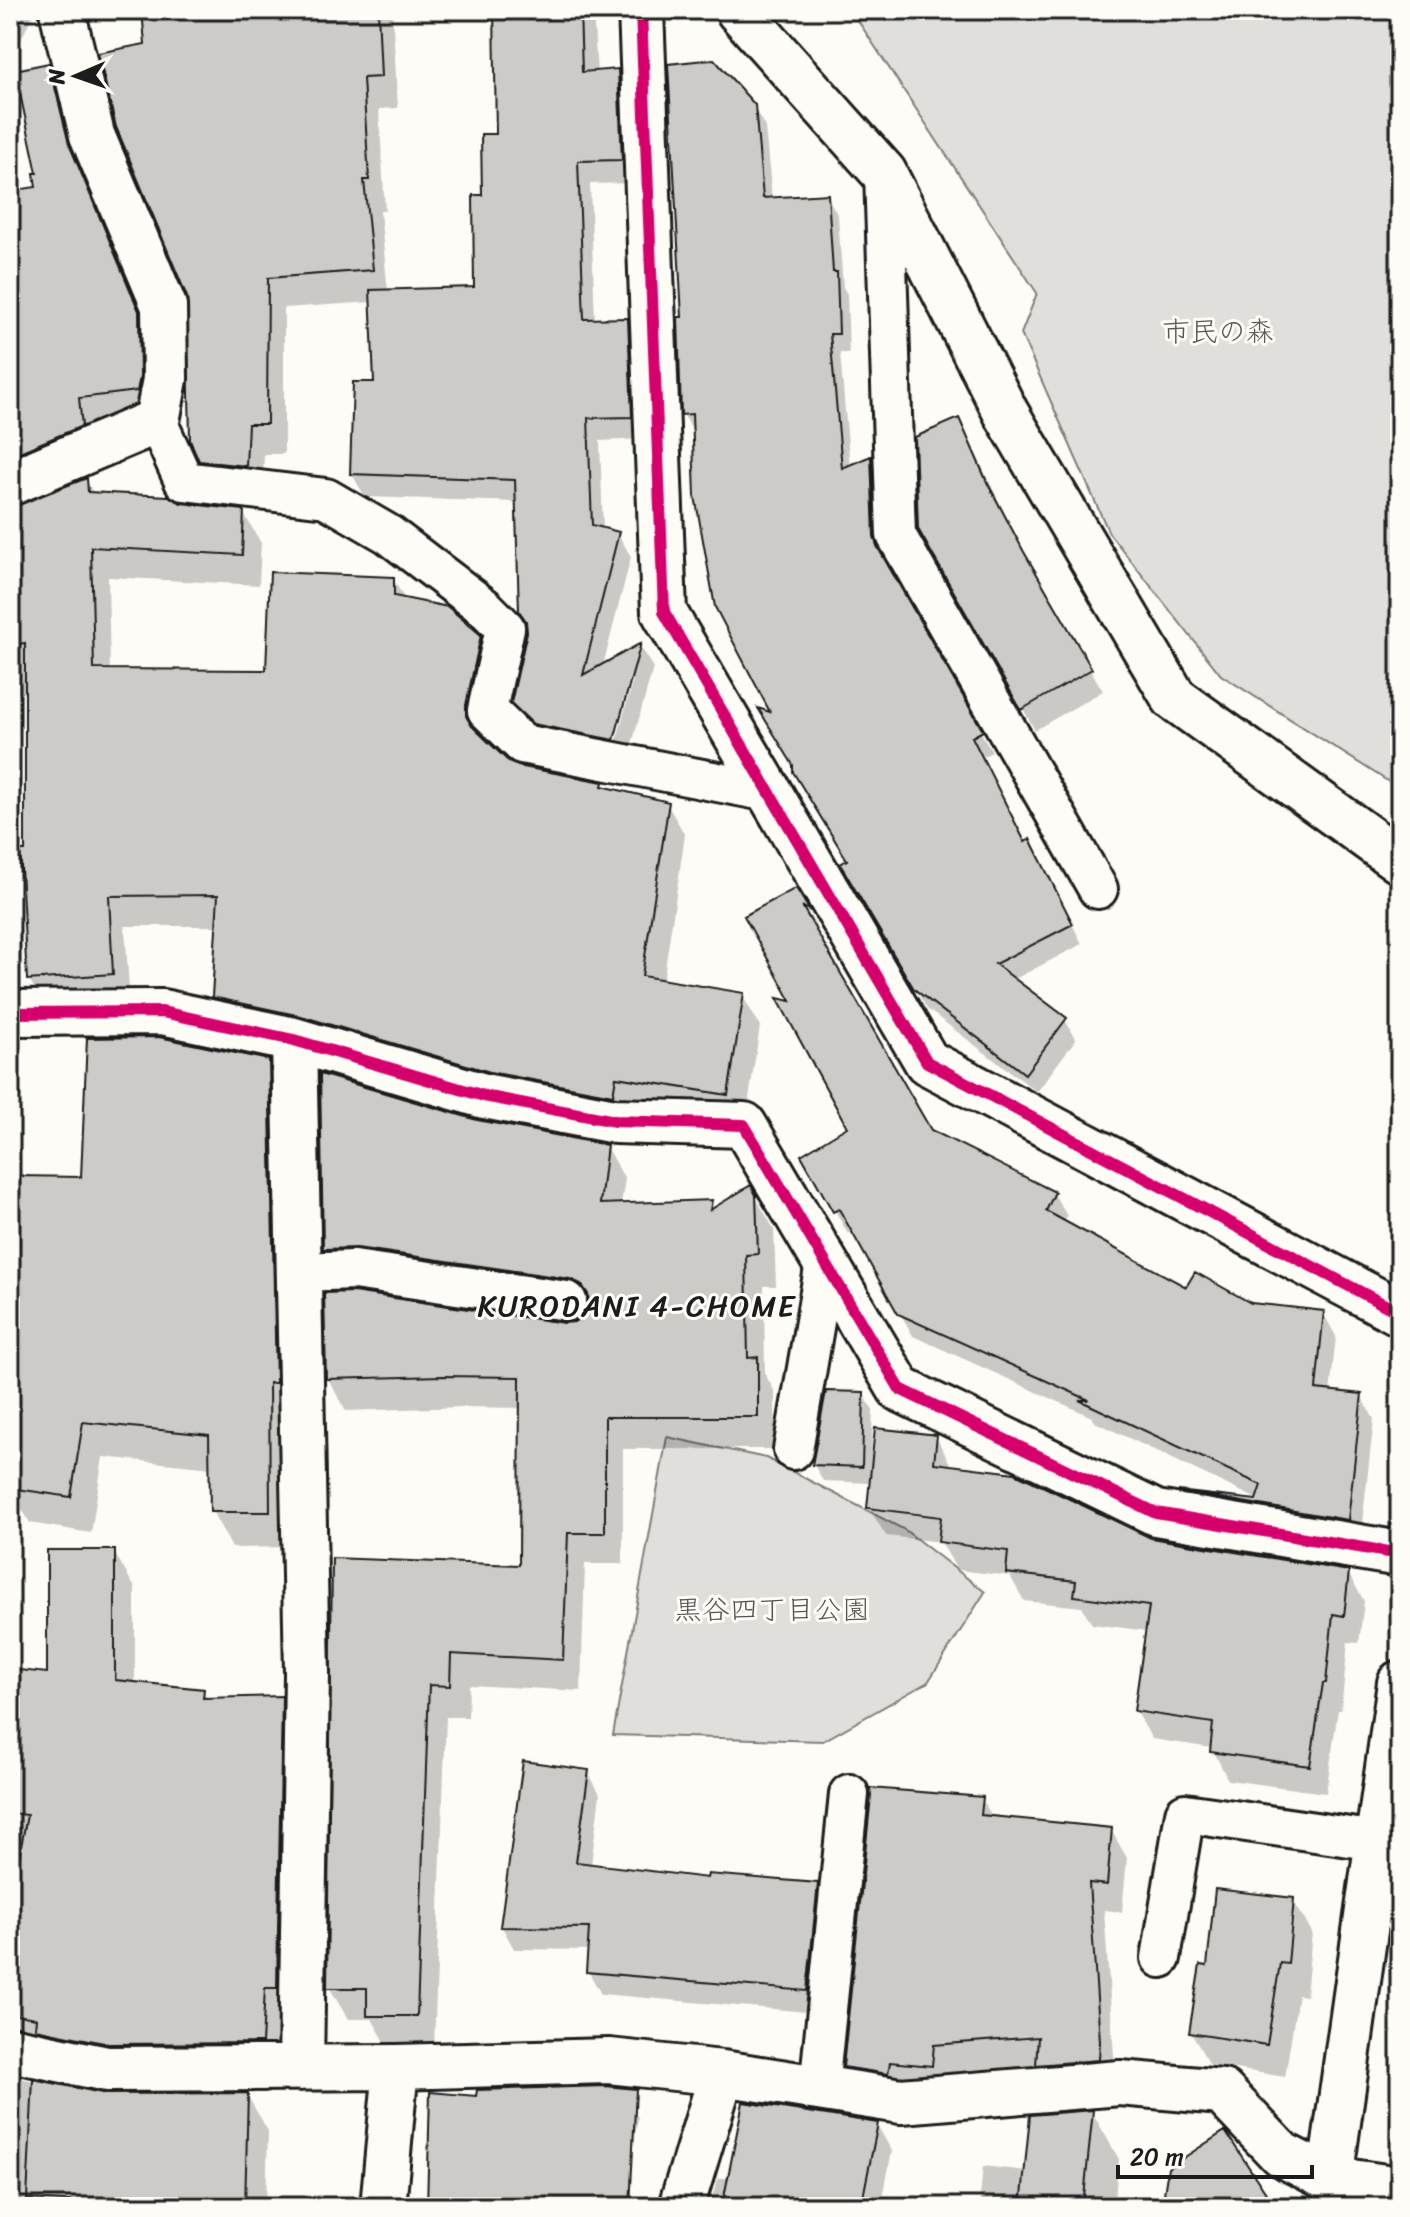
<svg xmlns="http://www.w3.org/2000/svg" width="1410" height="2217" font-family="Sriracha,'Klee One',sans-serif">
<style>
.green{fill:#e0dfdb;stroke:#7e7e7c;stroke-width:2}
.shadow{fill:#0003;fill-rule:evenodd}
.building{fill:#cccbc8;stroke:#1c1c1c;stroke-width:2}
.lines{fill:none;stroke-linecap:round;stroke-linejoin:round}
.service-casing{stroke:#1c1c1c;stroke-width:44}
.minor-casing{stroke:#1c1c1c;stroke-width:50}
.service{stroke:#fdfcf7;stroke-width:38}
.minor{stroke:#fdfcf7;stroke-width:44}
.cycleway-casing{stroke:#fdfcf7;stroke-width:17}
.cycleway{stroke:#d6006c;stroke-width:12}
.labels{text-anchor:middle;stroke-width:6;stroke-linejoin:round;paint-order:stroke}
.park-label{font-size:28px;fill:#575655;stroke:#fdfcf7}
.neighbourhood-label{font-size:30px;letter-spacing:2px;fill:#1c1c1c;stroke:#fdfcf7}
</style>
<rect width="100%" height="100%" fill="#fdfcf7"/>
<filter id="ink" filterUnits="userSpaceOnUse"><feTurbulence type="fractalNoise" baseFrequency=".0125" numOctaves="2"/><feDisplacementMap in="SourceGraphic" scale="16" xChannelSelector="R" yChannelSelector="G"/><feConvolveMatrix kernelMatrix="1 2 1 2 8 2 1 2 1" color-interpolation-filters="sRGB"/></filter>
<g filter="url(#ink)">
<path class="green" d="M851 10H1400V789L1221 675 1109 533 1021 334 1037 293Z
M667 1437 766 1458 905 1530 985 1592 928 1682 823 1741 613 1735Z"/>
<path class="shadow" d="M10 10H35L10 63Z
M144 10H392L398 108 379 109 385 211H380L388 292 476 289 484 197 498 136 494 10H593L597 73 617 71 630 94 634 183 590 184 595 321 627 320 640 343 644 439 600 441 603 530 618 534 631 557 603 666 640 646 653 668 627 762 527 726 513 702 529 632 518 502 365 497 352 474 376 384 373 302 284 308V454H264L262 496 219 491 201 460 189 296 147 46ZM629 680H633L614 750 610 749Z
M48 65 69 101 159 349 160 414 10 471V193L39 189Z
M753 106 765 127 772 199 827 196 838 216 843 287 847 294 849 353H840L850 467 871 458 882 477 884 557 887 568 992 752 982 757 1025 844 1041 861 1082 944 1013 980 1065 1020 1076 1039 1037 1092 927 1009 843 865 849 861 795 766 774 715 695 434 683 414 685 319Z
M959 420 1034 573 1103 691 1035 730 920 528Z
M86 480 94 494 243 512 261 543 259 585 108 577 110 671 268 672 393 579 406 601 479 636 498 668 482 739 506 761 517 768 601 784 605 789 667 804 685 835 663 982 742 995 760 1026 745 1125 232 1028 214 997 218 926H125L130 1005 47 1010 29 979 27 693 10 694V556H15Z
M795 890 817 928 810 922 929 1131 1054 1194 1067 1216 1064 1223 1187 1289 1251 1305 1323 1313 1336 1336 1330 1393 1361 1396 1374 1419 1360 1542 1193 1514 1182 1494 1265 1503 1095 1422 1092 1417 913 1336 853 1230 848 1234 804 1155 850 1128 795 1003Z
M268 1062 289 1099 290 1547 232 1548 212 1511V1468L103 1457 91 1533 30 1523 10 1488V1202L21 1203 83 1180Z
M477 1122 606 1147 625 1179 621 1205 711 1202 715 1209 750 1188 774 1229 776 1286H764L765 1374 775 1392V1449H623V1564H585L581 1691 469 1685 468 1717H446L434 2048 388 2047 372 2019H348L329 1987 334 1560 521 1567 522 1408 463 1407 346 1411 328 1379 575 1324 585 1316 588 1310 377 1280 344 1281 325 1249Z
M863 1394 873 1410 871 1459 936 1437 952 1467 1151 1539 1348 1573 1364 1601 1359 1643 1348 1642 1341 1710H1338L1326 1793 1228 1780 1212 1748 1152 1739 1136 1711 1148 1631 1092 1624 1082 1607 1024 1601 1010 1576 957 1570 941 1542 886 1536 869 1508 872 1483 823 1481 814 1465Z
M114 1552 135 1588V1684L203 1691 208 1700 280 1698 301 1735 282 2079 12 2068 10 2072V1671L49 1675Z
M588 1772 600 1794 591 1865 709 1880 817 1885 829 1907 819 2013 601 1994 588 1971 589 1950 514 1949 502 1927Z
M982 1799 993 1818 1111 1830 1127 1858 1122 1912 1104 1910 1115 2070 1054 2092 1038 2066 949 2073 947 2093 861 2094 845 2066Z
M1293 1900 1312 1932 1306 1996 1298 1995 1285 2077 1210 2065 1191 2033 1209 1968Z
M1400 2037V2158L1388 2137Z
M10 2076 102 2096 247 2095 268 2131 266 2207H10Z
M622 2090 638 2118 623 2207H422L423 2204H429Z
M1092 2112 1119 2159 1114 2207H979L983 2166 1027 2171Z
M877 2125 892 2151 881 2207H709L718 2178H730Z"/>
<path class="building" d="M142 10H378L381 77 363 78 369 180H364L373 270 268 278 267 424H248L246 466 199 461 190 440 187 297 116 127 98 53 145 44Z
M494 10H580L582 72 618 69 622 160 578 161 584 319 628 318 632 417 588 418 592 525 619 532 583 675 641 643 614 740 533 724 511 703 527 632 526 621 519 611 515 480 350 474 353 382H374L370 290 474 287 473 195H482L481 134H496Z
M714 59 755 105 763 198 828 194 833 272H837L839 334H830L842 468 871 456 874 536 877 546 983 731 972 737 1025 842 1030 839 1073 924 995 964 1067 1018 1025 1074 914 989 840 864 847 860 793 772V765L758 708 770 712 715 607 695 496 692 414 681 415 678 317H682L668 64Z
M49 63 69 144 139 311 140 377 137 391 79 398 82 426 10 456V191L36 187 34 173H37L15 70Z
M959 418 987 482 1024 552 1092 669 1021 710 918 529 915 437Z
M87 478 88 492 169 496 181 503 244 510 242 555 91 547 94 669 266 670 270 572 394 577V596L448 607 481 635 466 705V716L472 726 507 760 518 766 603 782 602 786 669 802 642 976 744 993 728 1095 616 1077 613 1095 490 1072 301 1016 212 997 218 895 109 896 113 974 27 980 20 851H25V643L18 644 16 605H10V554H12L11 507Z
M796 888 810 911 802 906 931 1130 1055 1192 1046 1211 1186 1287 1195 1272 1251 1303 1324 1311 1316 1389 1362 1394 1348 1520 1178 1491 1256 1500 1261 1485 1079 1400H1089L898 1314 839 1209 833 1212 801 1155 847 1127 777 998 791 1001 744 916Z
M159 1037 269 1060 276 1383H269L270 1512H210L209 1435 83 1422 71 1497 10 1488V1271L18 1272 19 1176 81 1177 87 1038Z
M320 1074 477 1120 607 1145 600 1204 712 1200 710 1210 751 1185 756 1195 758 1254 746 1255 748 1358 758 1357V1417H605V1533H568L563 1660 451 1654 450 1686 429 1685 417 2016H367V1988H327L332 1558 519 1565 520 1377 443 1376 326 1379 324 1293 353 1292 564 1323 574 1322 584 1315 589 1303 588 1294 581 1284 570 1279 357 1248 323 1249Z
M826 1391 864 1392 862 1467 812 1465Z
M875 1428 937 1435 934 1463 1015 1473 1151 1538 1349 1571 1344 1616 1333 1614 1326 1683H1323L1310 1766 1210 1752 1213 1723 1134 1711 1149 1606 1074 1596 1076 1581 1006 1573 1008 1551 938 1542 941 1517 867 1508Z
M47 1550H115V1680L204 1689 203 1698 282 1696 277 1988H265L262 2043 109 2044 35 2029 36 2018 10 2014V1905L27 1815 10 1813V1669L47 1673Z
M523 1761 589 1770 576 1862 707 1878 708 1874 818 1883 807 1991 586 1972 589 1928 500 1927Z
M870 1788 983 1797 981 1815 1112 1828 1107 1885 1089 1883 1100 2041 1099 2060 1036 2065 1038 2037 934 2045 932 2066 890 2062 888 2074 843 2067 871 1796Z
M1215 1889 1294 1898 1288 1964 1280 1963 1267 2045 1189 2033 1200 1965 1207 1966Z
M33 2079 107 2094 248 2093 245 2207H188L27 2199Z
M605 2086 636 2089 630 2207H427L430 2092 476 2096 477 2090Z
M743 2102 878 2123 861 2207H722Z
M1093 2110 1083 2207H1021L1030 2115Z
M1225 2131 1275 2207H1162L1168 2168Z"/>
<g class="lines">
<g class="service-casing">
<path id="service" d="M884 173 896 535 1098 889
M157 421 184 481 326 498 388 534 485 608 505 628 487 710 522 744 769 792
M299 1272 354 1270 567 1301
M793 1450 825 1263
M1161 1958 1185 1813 1377 1841
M819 2088 849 1794"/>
</g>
<g class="minor-casing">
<path id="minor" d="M641 10 664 612 927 1062 1400 1313
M738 10 884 173 1006 413 1174 698 1400 861
M10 483 157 421 165 379 164 306 92 135 62 10
M10 1013 162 1012 294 1040 484 1096 615 1121 744 1125 900 1389 1156 1513 1400 1554
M294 1040 307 1673 301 2068
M10 2049 107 2069 396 2067 609 2061 722 2073 901 2101 1120 2083 1222 2092 1281 2154 1330 2179 1400 2189
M1330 2179 1400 1683
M383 2207 396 2067
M681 2207 722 2073"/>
</g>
<use href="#service" class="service"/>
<use href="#minor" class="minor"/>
<g class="cycleway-casing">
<path id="cycleway" d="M641 10 664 612 927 1062 1400 1313
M10 1013 162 1012 294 1040 484 1096 615 1121 744 1125 900 1389 1156 1513 1400 1554"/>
</g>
<use href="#cycleway" class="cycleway"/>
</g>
</g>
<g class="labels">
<g class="park-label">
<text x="1218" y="341">市民の森</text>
<text x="772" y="1619">黒谷四丁目公園</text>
</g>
<g class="neighbourhood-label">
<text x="637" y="1316">KURODANI 4-CHOME</text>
</g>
</g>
<rect width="1410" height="2217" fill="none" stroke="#fdfcf7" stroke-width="40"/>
<rect x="20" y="20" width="1370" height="2177" fill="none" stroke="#1c1c1c" stroke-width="3" filter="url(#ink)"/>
<g transform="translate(76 76) rotate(268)" stroke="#fdfcf7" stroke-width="6" paint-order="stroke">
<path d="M0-6L14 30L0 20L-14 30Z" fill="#1c1c1c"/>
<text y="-12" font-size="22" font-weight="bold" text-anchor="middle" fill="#1c1c1c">N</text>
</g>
<path d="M1118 2165v12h194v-12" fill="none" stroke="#1c1c1c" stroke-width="4"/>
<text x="1130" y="2165" font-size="24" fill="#1c1c1c" stroke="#fdfcf7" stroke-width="6" paint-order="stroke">20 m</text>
</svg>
